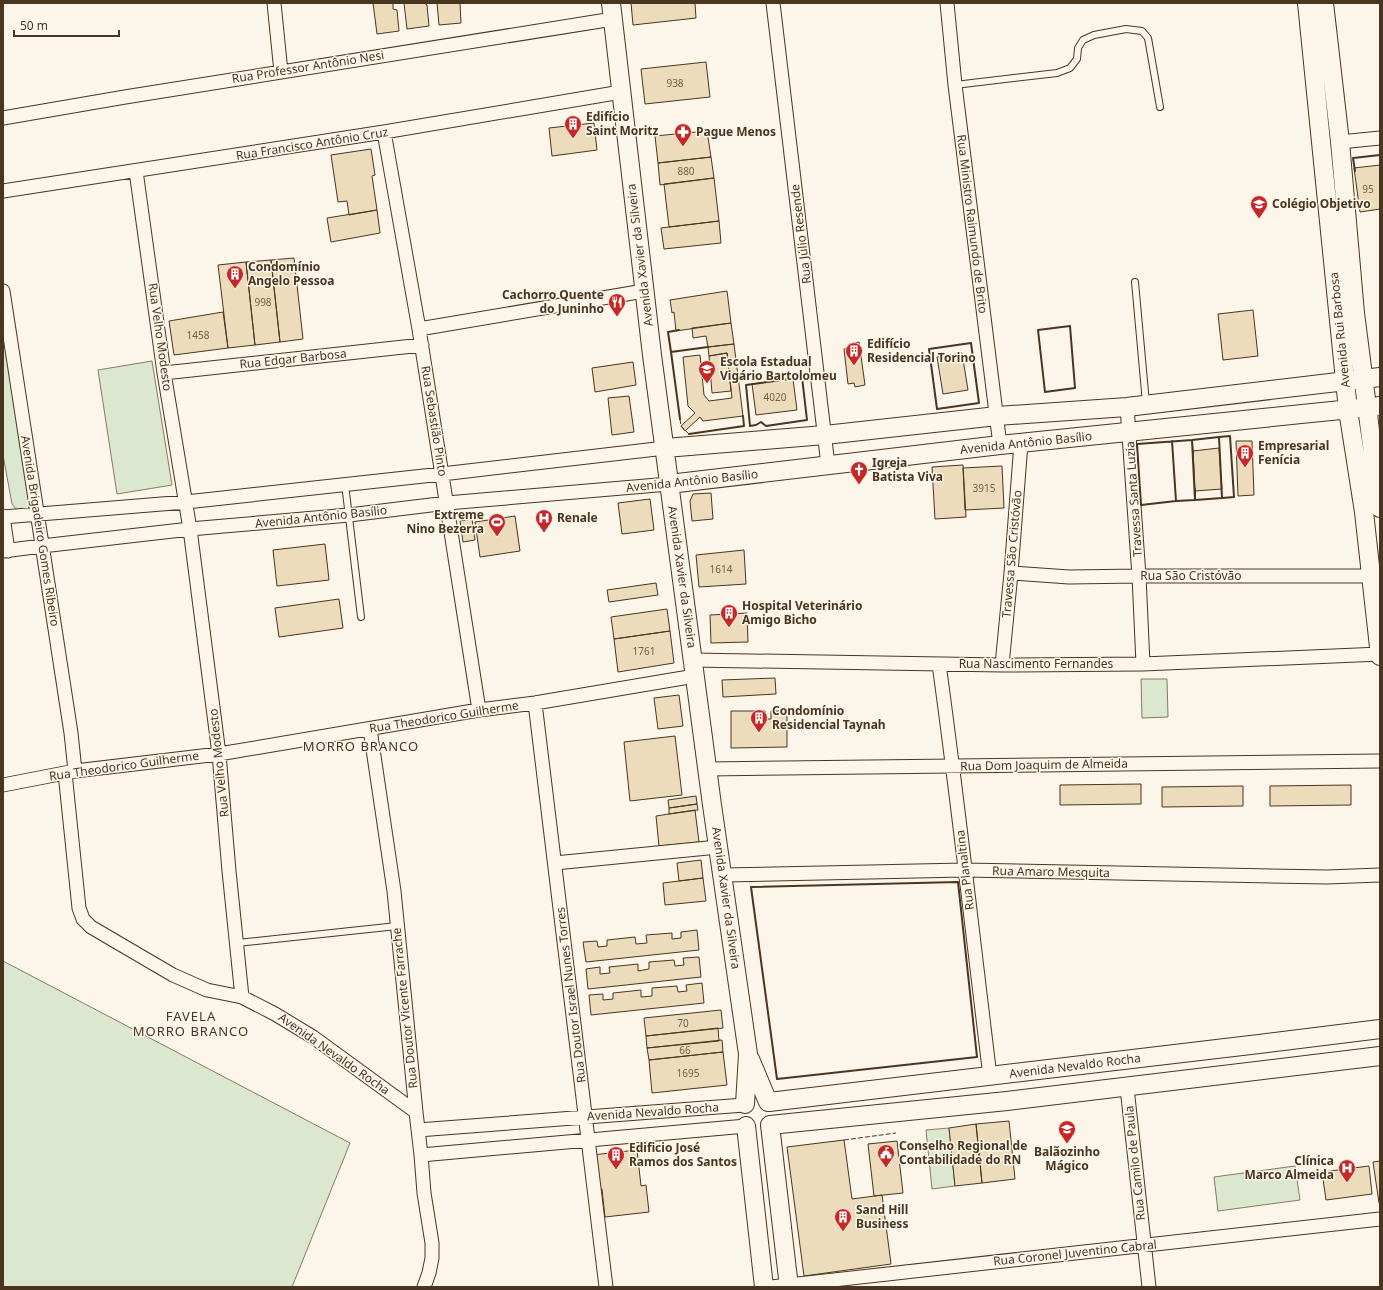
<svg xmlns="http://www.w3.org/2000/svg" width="1383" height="1290" font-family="'Noto Sans',sans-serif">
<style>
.green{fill:#dce7d0;stroke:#887966}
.building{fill:#ecdcbc;stroke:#4a3520}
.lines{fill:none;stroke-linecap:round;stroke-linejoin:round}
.lane-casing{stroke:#4a3520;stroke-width:8}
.street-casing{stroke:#4a3520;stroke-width:15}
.secondary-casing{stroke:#4a3520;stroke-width:20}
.lane{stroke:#fbf6e9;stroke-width:6}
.street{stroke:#fbf6e9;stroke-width:13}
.secondary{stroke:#fbf6e9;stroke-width:18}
.fence{stroke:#4a3520;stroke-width:1;stroke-dasharray:5 2;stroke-linecap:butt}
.wall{stroke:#4a3520;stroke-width:2}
.labels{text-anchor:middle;stroke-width:3;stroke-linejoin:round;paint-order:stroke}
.number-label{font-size:10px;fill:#725f47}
.street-label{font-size:12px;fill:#4a3520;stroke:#fbf6e9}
.poi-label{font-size:12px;font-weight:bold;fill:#4a3520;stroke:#fbf6e9;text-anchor:start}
.neighbourhood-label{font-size:13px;letter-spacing:1px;fill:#4a3520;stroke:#fbf6e9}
</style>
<rect width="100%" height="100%" fill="#fbf6e9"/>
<path class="green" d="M3 330 30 506 26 510H17L12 504 3 455Z
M152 361 172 485 117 494 98 370Z
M1141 679H1167L1168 717 1142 718Z
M3 961 350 1143 292 1287H3Z
M949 1128 955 1186 932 1189 926 1130Z
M1295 1166 1300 1200 1218 1211 1214 1177Z"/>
<path class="building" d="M373 3H393V9L397 10 399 31 377 34Z
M404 3H424L427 5 429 26 407 29Z
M437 3H460L461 23 439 25Z
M631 3H695L696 18 633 25Z
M706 62 710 97 645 104 641 69Z
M594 123 597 150 552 156 549 128Z
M707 131 711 157 658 163 655 136Z
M371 149 375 175 372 176 377 210 349 215 347 201 338 202 331 155Z
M711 157 714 178 660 185 658 163Z
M1380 165V209L1360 212 1354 168Z
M714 178 719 221 669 227 664 184Z
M377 210 380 233 331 242 327 218Z
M719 221 721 243 664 249 661 228Z
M294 258 303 339 280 342 271 260Z
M271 260 280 342 255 345 246 262Z
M246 262 255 345 228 348 218 265Z
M727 291 731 323 676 331 674 312 672 313 670 300Z
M1253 310 1258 356 1223 360 1218 314Z
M223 312 228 348 174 355 169 321Z
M731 323 734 344 708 347 706 336 693 338 692 328Z
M859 342 865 385 855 387 854 383 848 384 844 349 849 348V344Z
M734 344 743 416 703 421 700 417 685 431 681 426 695 413 688 406 683 357 700 355 704 395 709 401 732 398 727 353 709 356 708 347Z
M727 353 731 391 712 393 709 356Z
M962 353 968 390 943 394 937 357Z
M633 362 636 385 595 392 592 368Z
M793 379 797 410 756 415 752 384Z
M629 396 634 432 612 435 608 398Z
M1236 441H1252L1254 495 1238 496Z
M1219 448 1222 489 1195 491 1193 451Z
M963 465 966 517 935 519 932 467Z
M1002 466 1004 508 965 510 963 468Z
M711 493 713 519 692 521 690 501 693 494Z
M650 499 654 530 622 534 618 503Z
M515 516 520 551 480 557 475 522Z
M472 519 475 540 463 542 460 521Z
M325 544 329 580 277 586 273 550Z
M744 550 746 584 699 587 696 555Z
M656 583 658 595 609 602 607 590Z
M339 599 343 628 279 637 275 608Z
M667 609 670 631 614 639 611 617Z
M747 613 748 642 711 643 710 615Z
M670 631 674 663 618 672 614 639Z
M775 678 776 694 723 697 722 680Z
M679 695 683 726 658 729 654 698Z
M731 711H765V719H771V711H787V747L731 748Z
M675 736 682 795 630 801 624 742Z
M1141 784V804L1060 805V785Z
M1351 785V805L1270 806V786Z
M1243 786V806L1162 807V787Z
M696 796 697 804 669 808 668 800Z
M697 804 698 810 669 814V808Z
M695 810 699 842 659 846 656 816Z
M701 860 703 878 679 881 677 863Z
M703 878 706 901 665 905 663 883Z
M697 930 699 950 586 962 583 942 597 941 598 947 607 946V940L635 937 636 944 647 943 646 935 672 933V939L681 938V932Z
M699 957 701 977 588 989 586 969 600 967V974L610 973 609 967 638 964V971L649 969V962L674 960 675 966 684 965 683 958Z
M702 983 704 1003 591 1015 589 995 603 994V1000L613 999V993L641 990V997L652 996V988L677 986 678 992 687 991 686 985Z
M721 1010 723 1028 646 1036 644 1018Z
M718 1028 719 1041 647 1048 646 1036Z
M722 1040 723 1052 649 1060 647 1048Z
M723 1052 727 1085 652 1093 649 1060Z
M1009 1121 1015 1179 982 1183 976 1124Z
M976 1124 982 1183 955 1186 949 1128Z
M844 1140 852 1199 882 1195 891 1264 804 1276 787 1147Z
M897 1141 903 1193 874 1196 868 1144Z
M637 1150 641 1186 646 1185 649 1212 605 1217 602 1189 595 1190 592 1155Z
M1380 1161V1203H1379L1373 1162Z
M1369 1166 1372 1194 1326 1200 1322 1172Z"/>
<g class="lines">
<g class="lane-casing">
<path id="lane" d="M955 85 1057 73 1070 68 1077 59 1078 48 1083 40 1094 35 1126 29 1142 31 1148 38 1160 107
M1135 282 1146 403
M345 484 361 617
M237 943 397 926"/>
</g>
<g class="street-casing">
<path id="street" d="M274 3 281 72
M773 3 828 465
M947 3 955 85 1000 445
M3 118 125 97 613 19
M384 132 419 329 479 710
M1340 142 1380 138
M136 171 164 373 190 529 219 754 229 871 242 997
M3 191 384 132 621 92
M3 291 71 733 75 771
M419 329 644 291
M164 373 422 345
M1127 407 1139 576 1143 664
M3 516 8 551
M3 517 186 502 442 474 665 448
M3 551 42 546 190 529 349 515 447 503 669 484
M1011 573 1069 577 1139 576H1372
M693 660 1002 665 1143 664 1380 654
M939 664C958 801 973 939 990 1076
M1002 665 1011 573 1021 443
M535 703 606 1287
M370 729 394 891 416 1112 421 1155 424 1193 432 1243V1258L429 1273 424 1287
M707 769 1380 761
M65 773 79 908 83 919 91 927 173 975 207 990 242 997 275 1014 313 1037 416 1112
M3 785 75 771 219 754 479 710 535 703 695 676
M555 863 718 847
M723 875 964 870 1327 877 1380 875
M1127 1088 1149 1287
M418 1130 744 1105
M421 1155 746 1126
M771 1287 1380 1219"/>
</g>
<g class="secondary-casing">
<path id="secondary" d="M611 3 652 355 712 805 748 1054 745 1104
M1307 3 1348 410 1364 512 1380 656
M1324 3 1340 142 1355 313 1380 508
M665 448 825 435 997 416 1127 407 1380 377
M669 484 1000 445 1380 406
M750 1059 768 1102
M769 1102 1259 1044 1380 1029
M770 1125 1007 1101 1380 1056
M770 1125 789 1287
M746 1126 764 1287"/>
</g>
<use href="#lane" class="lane"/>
<use href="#street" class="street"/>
<use href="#secondary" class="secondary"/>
<path class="fence" d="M680 419 681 426 689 434
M844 1140 896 1133"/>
<path class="wall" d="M1355 171 1353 158 1380 155
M1070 326 1075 388 1045 392 1038 330Z
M679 330 668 332 671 352 708 347
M971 343 979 403 937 409 929 349Z
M671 352 680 419
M802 377 807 420 766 426 761 422 756 425 750 426 746 385Z
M689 434 744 426 743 416
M1230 436 1234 497 1222 498 1219 437Z
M1219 437 1222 498 1195 500 1192 440Z
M1172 441 1176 501 1141 505 1137 444 1192 440 1193 453
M1172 441 1176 501 1195 500V489
M958 882 977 1057 777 1079 751 887Z"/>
</g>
<defs>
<g id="building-pin" transform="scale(0.9)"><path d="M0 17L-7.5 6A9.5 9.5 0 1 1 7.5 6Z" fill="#c62828" stroke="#fbf6e9"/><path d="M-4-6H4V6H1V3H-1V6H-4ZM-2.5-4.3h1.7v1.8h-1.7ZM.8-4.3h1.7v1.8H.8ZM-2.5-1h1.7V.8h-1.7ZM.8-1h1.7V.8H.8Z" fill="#fff"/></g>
<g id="pharmacy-pin" transform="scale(0.9)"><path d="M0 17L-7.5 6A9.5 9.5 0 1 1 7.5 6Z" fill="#c62828" stroke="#fbf6e9"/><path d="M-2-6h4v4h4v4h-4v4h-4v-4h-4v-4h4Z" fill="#fff"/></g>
<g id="school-pin" transform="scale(0.9)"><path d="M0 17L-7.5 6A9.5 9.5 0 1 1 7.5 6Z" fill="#c62828" stroke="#fbf6e9"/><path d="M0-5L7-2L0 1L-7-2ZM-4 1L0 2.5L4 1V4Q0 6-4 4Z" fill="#fff"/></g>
<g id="restaurant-pin" transform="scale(0.9)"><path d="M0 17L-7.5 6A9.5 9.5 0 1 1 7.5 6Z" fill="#c62828" stroke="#fbf6e9"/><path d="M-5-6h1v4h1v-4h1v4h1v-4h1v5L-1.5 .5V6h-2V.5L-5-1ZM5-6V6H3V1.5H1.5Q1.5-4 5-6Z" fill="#fff"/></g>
<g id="church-pin" transform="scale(0.9)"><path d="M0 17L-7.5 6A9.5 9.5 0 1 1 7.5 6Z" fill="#c62828" stroke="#fbf6e9"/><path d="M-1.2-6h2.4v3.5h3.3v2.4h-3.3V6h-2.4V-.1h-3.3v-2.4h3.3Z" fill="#fff"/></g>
<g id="hospital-pin" transform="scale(0.9)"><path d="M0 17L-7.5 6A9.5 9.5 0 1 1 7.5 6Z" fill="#c62828" stroke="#fbf6e9"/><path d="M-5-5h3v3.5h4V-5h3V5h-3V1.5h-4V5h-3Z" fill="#fff"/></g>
<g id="stadium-pin" transform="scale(0.9)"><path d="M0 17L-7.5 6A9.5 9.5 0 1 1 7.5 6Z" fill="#c62828" stroke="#fbf6e9"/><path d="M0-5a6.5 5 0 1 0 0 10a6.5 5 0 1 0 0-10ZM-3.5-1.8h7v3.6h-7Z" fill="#fff"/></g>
<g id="civic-pin" transform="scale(0.9)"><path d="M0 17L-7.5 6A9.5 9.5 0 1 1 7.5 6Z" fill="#c62828" stroke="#fbf6e9"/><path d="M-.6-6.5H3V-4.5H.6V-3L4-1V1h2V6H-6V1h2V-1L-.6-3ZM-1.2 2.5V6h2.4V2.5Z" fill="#fff"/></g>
</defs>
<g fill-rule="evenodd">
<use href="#building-pin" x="573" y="124"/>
<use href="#pharmacy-pin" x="683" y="132"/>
<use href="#school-pin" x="1259" y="204"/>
<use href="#building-pin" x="235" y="274"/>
<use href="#restaurant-pin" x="617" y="302"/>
<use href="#building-pin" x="854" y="351"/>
<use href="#school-pin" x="707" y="369"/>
<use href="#building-pin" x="1245" y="453"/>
<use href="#church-pin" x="859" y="470"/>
<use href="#hospital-pin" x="544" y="518"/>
<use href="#stadium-pin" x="497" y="522"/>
<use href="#building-pin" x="729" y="613"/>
<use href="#building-pin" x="759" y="718"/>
<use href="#school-pin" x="1067" y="1129"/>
<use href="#civic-pin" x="886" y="1153"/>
<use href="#building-pin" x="616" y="1155"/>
<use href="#hospital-pin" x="1347" y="1168"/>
<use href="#building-pin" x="843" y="1217"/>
</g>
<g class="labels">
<g class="number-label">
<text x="675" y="87">938</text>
<text x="686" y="175">880</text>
<text x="1368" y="193">95</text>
<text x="263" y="306">998</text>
<text x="198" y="339">1458</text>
<text x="775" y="401">4020</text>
<text x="984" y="492">3915</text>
<text x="721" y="573">1614</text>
<text x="644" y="655">1761</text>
<text x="683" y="1027">70</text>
<text x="685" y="1054">66</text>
<text x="688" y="1077">1695</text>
</g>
<g class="street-label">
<text transform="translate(308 67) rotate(-9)" y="4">Rua Professor Antônio Nesi</text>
<text transform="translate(312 144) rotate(-9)" y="4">Rua Francisco Antônio Cruz</text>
<text transform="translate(972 224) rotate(83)" y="4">Rua Ministro Raimundo de Brito</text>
<text transform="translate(801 234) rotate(-97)" y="4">Rua Júlio Resende</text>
<text transform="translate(640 255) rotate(-97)" y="4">Avenida Xavier da Silveira</text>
<text transform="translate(1340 330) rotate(-96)" y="4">Avenida Rui Barbosa</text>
<text transform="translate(160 337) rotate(82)" y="4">Rua Velho Modesto</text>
<text transform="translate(293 359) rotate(-6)" y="4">Rua Edgar Barbosa</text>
<text transform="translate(434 421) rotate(81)" y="4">Rua Sebastião Pinto</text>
<text transform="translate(1026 443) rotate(-6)" y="4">Avenida Antônio Basílio</text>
<text transform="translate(692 481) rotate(-6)" y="4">Avenida Antônio Basílio</text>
<text transform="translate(1134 499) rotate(-94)" y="4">Travessa Santa Luzia</text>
<text transform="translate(321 517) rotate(-6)" y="4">Avenida Antônio Basílio</text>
<text transform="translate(40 531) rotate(81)" y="4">Avenida Brigadeiro Gomes Ribeiro</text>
<text transform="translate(1012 554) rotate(-85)" y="4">Travessa São Cristóvão</text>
<text x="1191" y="580">Rua São Cristóvão</text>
<text transform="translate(682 577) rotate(82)" y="4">Avenida Xavier da Silveira</text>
<text x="1036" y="668">Rua Nascimento Fernandes</text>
<text transform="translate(444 717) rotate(-9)" y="4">Rua Theodorico Guilherme</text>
<text transform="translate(219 763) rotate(-96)" y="4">Rua Velho Modesto</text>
<text transform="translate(1044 765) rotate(-1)" y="4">Rua Dom Joaquim de Almeida</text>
<text transform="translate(124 766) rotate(-8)" y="4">Rua Theodorico Guilherme</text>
<text transform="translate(965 870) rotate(-97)" y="4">Rua Planaltina</text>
<text transform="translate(1051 872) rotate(1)" y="4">Rua Amaro Mesquita</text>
<text transform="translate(726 898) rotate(82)" y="4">Avenida Xavier da Silveira</text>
<text transform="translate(571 995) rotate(-97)" y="4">Rua Doutor Israel Nunes Torres</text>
<text transform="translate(405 1008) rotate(-96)" y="4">Rua Doutor Vicente Farrache</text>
<text transform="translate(334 1054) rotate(35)" y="4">Avenida Nevaldo Rocha</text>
<text transform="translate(1075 1066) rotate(-7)" y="4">Avenida Nevaldo Rocha</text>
<text transform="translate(653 1112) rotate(-4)" y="4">Avenida Nevaldo Rocha</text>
<text transform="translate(1135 1163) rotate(-96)" y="4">Rua Camilo de Paula</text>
<text transform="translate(1075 1253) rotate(-6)" y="4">Rua Coronel Juventino Cabral</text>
</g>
<g class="poi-label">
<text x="586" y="121">Edifício<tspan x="586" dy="14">Saint Moritz</tspan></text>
<text x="696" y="136">Pague Menos</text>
<text x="1272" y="208">Colégio Objetivo</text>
<text x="248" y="271">Condomínio<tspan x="248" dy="14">Angelo Pessoa</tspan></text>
<text x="604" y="299" text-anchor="end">Cachorro Quente<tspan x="604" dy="14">do Juninho</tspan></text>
<text x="867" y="348">Edifício<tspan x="867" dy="14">Residencial Torino</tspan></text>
<text x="720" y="366">Escola Estadual<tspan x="720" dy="14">Vigário Bartolomeu</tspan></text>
<text x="1258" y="450">Empresarial<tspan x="1258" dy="14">Fenícia</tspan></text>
<text x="872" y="467">Igreja<tspan x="872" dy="14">Batista Viva</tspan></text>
<text x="484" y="519" text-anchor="end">Extreme<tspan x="484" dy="14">Nino Bezerra</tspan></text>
<text x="557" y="522">Renale</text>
<text x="742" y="610">Hospital Veterinário<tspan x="742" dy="14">Amigo Bicho</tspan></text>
<text x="772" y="715">Condomínio<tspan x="772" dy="14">Residencial Taynah</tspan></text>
<text x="899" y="1150">Conselho Regional de<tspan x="899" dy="14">Contabilidade do RN</tspan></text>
<text x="629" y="1152">Edificio José<tspan x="629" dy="14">Ramos dos Santos</tspan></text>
<text x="1067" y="1156" text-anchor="middle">Balãozinho<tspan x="1067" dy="14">Mágico</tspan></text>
<text x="1334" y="1165" text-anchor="end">Clínica<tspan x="1334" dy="14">Marco Almeida</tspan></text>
<text x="856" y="1214">Sand Hill<tspan x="856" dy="14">Business</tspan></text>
</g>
<g class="neighbourhood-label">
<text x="361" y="751">MORRO BRANCO</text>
<text x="191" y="1021">FAVELA<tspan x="191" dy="15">MORRO BRANCO</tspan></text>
</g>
</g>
<rect width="1383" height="1290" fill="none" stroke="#4a3520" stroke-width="8"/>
<path d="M14 30v6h105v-6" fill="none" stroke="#4a3520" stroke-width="2"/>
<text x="20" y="30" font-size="12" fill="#4a3520" stroke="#fbf6e9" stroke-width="3" paint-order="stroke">50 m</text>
</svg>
